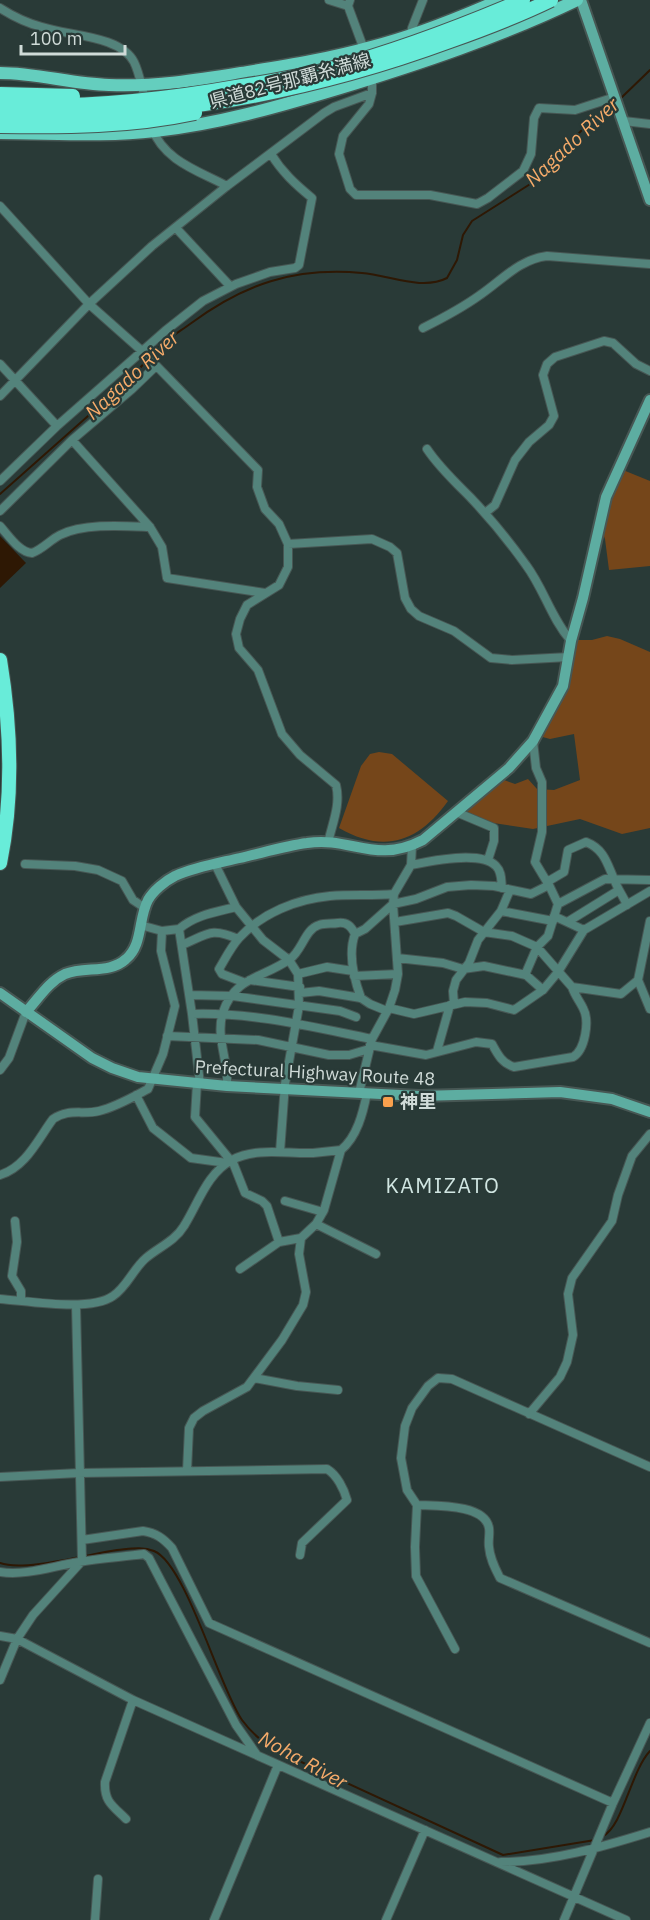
<svg xmlns="http://www.w3.org/2000/svg" width="650" height="1920" font-family="'IBM Plex Sans','Noto Sans JP',sans-serif">
<style>
.green{fill:#75461a}
.water{fill:#2e1804}
.lines{fill:none;stroke-linecap:round;stroke-linejoin:round}
.stream{stroke:#2e1804;stroke-width:2}
.street-casing{stroke:#475754;stroke-width:10}
.secondary-casing{stroke:#475754;stroke-width:14}
.primary-casing{stroke:#475754;stroke-width:15}
.highway-casing{stroke:#475754;stroke-width:16}
.street{stroke:#53837b;stroke-width:8}
.secondary{stroke:#5dada1;stroke-width:10}
.primary{stroke:#64cebe;stroke-width:12}
.highway{stroke:#68ecd9;stroke-width:14}
.highway-bridge-casing{stroke:#475754;stroke-width:16;stroke-linecap:butt}
.highway-bridge{stroke:#68ecd9;stroke-width:14}
.poi-dot{fill:#f9a04d;stroke:#293a37;stroke-width:2}
.labels{text-anchor:middle;stroke-width:4.5;stroke-linejoin:round;paint-order:stroke}
.street-label{font-size:18px;fill:#d0dbd8;stroke:#293a37}
.poi-label{font-size:18px;font-weight:bold;fill:#d0dbd8;stroke:#293a37;text-anchor:start}
.water-label{font-size:20px;font-style:italic;fill:#f6ab6a;stroke:#293a37}
.quarter-label{font-size:21px;letter-spacing:1.5px;fill:#d1e6e2;stroke:#293a37}
</style>
<rect width="100%" height="100%" fill="#293a37"/>
<path class="green" d="M618 468 650 481V566L609 570 605 539 599 522Z
M607 636 620 639 650 652V828L622 834 580 819 533 829 480 821 462 813 499 778 515 784 528 779 537 789 554 790 580 780 574 734 550 739 539 736 577 640H592Z
M379 752 392 754 448 801C419 842 384 854 339 828L361 766 370 754Z"/>
<path class="water" d="M0 536 26 563 0 588Z"/>
<g class="lines">
<path class="stream" d="M620 99 650 70
M151 355C162 342 176 334 190 324 244 284 294 267 362 273 389 275 422 291 447 278L457 260 463 235 472 221 535 181 581 131 613 104
M0 494 132 377 147 360
M0 1563C24 1572 89 1554 117 1550 129 1549 142 1546 154 1551 186 1564 219 1687 242 1720 250 1731 260 1740 271 1748L503 1855 595 1840
M603 1836C623 1826 631 1771 650 1751"/>
<g class="street-casing">
<path id="street" d="M329 0 348 6
M350 0 348 6 365 52
M0 8C14 17 27 23 42 27 68 36 120 35 134 62 140 74 142 90 146 102
M411 34 412 28 423 0
M372 75V93L369 104 343 136 339 154 350 189 356 195H430L477 204 488 198 523 171 531 154 534 118 539 108 575 110 615 97
M624 121 650 124
M152 128C164 161 199 171 227 186
M0 206 89 304 142 351 258 470 257 487 265 509 279 524 288 544V567L279 585 247 605 240 619 236 634 239 648 258 670 282 734 300 755 336 785C341 805 332 824 328 843
M176 228 230 286
M423 328C443 318 462 308 480 295 502 280 520 259 547 256L650 264
M0 364 57 426
M0 396 89 304 152 246 227 186 324 113 334 107 372 93
M72 440 150 527 162 547 167 578 265 593
M427 449C439 467 454 481 470 497 490 518 509 541 526 565 544 589 551 618 571 641
M0 481 57 426 165 331 203 301 236 284 270 272 295 268 299 265 312 198C295 184 282 172 271 154
M0 511 72 440 131 390 156 366
M485 513 495 505 515 460 529 442 549 425 554 416 543 375 547 364 555 357 604 341 613 343 636 364 650 371
M0 526C9 536 19 552 32 553 43 549 50 540 60 535 84 523 124 526 150 527
M288 544 372 539 390 547 397 553 405 598 411 609 419 616 454 631 491 658 512 660 569 657
M533 741 536 768 542 782V832L535 862 547 882
M456 812 494 828V841L488 860
M25 864 75 866 98 870 122 881 133 900 145 908
M215 864 236 907 263 940 289 960 298 974 299 1006 285 1084 280 1152
M411 865C430 861 481 850 496 866 502 872 501 880 502 888
M548 884 547 882 564 872 568 850 586 842C604 849 607 863 614 879 617 888 623 896 627 905
M501 911 553 921
M554 916 584 930
M569 921 619 890
M395 922 448 913 456 916 484 932 512 936 537 947 572 987 621 994 638 980 650 921
M140 925 162 931 179 929
M182 945C208 934 211 927 238 939
M397 958 443 963 463 969 484 966 526 975 543 990
M298 974 327 967 353 971
M525 975 537 947 548 936 558 904 605 879 650 880
M354 976 398 974
M250 980 300 987
M638 980 650 1009
M243 982 222 974 219 969C225 959 231 947 239 938 262 913 297 899 330 896 351 894 372 896 394 894
M300 993 319 991 361 998 370 1004 387 1011
M190 995 233 996 340 1011 356 1017
M361 998C354 979 348 953 355 934L365 929 393 904 416 899 447 887 471 885 494 886 531 894 549 885 558 904
M454 1004 453 991 456 980 469 963 478 940 501 911 510 890
M389 1008 414 1014 465 1002 487 1003 514 1010 543 990 558 972 584 930 650 891
M192 1014C253 1012 312 1027 372 1039
M167 1036 258 1040 329 1055H349L369 1049
M370 1045 426 1055 476 1042 492 1044C498 1055 502 1063 514 1067L573 1057C585 1050 590 1021 583 1008 579 1000 575 996 572 987
M437 1051 450 1005
M0 1070 9 1058 26 1012
M197 1083 195 1117 231 1161
M200 1084 192 1014 179 929C195 915 216 912 236 907
M227 1086C229 1061 215 1037 223 1012 235 976 264 978 290 959 302 951 305 929 319 925 325 923 332 924 338 923 347 922 351 926 355 934
M359 1093 372 1039 389 1008 395 990 398 974 393 904 394 894 411 865 412 846
M136 1095 153 1128 191 1158 227 1163
M232 1160 245 1193 262 1201 267 1206 279 1242
M0 1175C26 1167 38 1139 53 1119 69 1108 82 1115 99 1111 116 1107 133 1097 148 1089L163 1054 175 1006 161 951 162 931
M285 1201 323 1212
M15 1221 17 1242 12 1276 21 1291V1301
M316 1224 376 1254
M240 1269 279 1242 301 1238
M0 1299C28 1301 91 1312 113 1296 127 1287 133 1269 146 1258 159 1247 175 1241 184 1226 198 1204 207 1173 232 1160 257 1147 286 1154 313 1153 322 1152 332 1151 341 1150
M254 1378 297 1386 338 1390
M529 1414 560 1377 567 1362 573 1335 568 1294 572 1278 612 1221 618 1195 632 1156 650 1134
M187 1471 189 1428 194 1418 203 1411 247 1387 282 1340 303 1305 306 1292 299 1254 301 1238 316 1224 324 1210 341 1150C357 1137 363 1113 367 1093
M0 1477 79 1473 327 1469C337 1475 344 1489 347 1500L302 1543 300 1555
M417 1505C436 1506 485 1504 489 1528 490 1534 488 1541 489 1547 490 1559 495 1568 500 1578L650 1643
M82 1540 143 1531C156 1533 163 1538 172 1548L209 1623 613 1803
M0 1572C26 1576 53 1566 79 1562 100 1558 122 1557 144 1554L149 1558 236 1725 257 1755
M0 1636 17 1639 133 1700 626 1920
M455 1649 416 1576 415 1547 417 1505 407 1490 401 1458 405 1426 412 1408 428 1386 438 1378 452 1379 650 1467
M0 1680 17 1639 33 1615 82 1561 76 1305
M126 1819C113 1806 104 1802 105 1782L133 1700
M501 1862C551 1862 602 1847 650 1832
M95 1920 98 1879
M214 1920 278 1765
M386 1920 425 1830
M564 1920 613 1803 650 1723"/>
</g>
<g class="secondary-casing">
<path id="secondary" d="M581 0 650 200
M0 993 92 1058 112 1068 138 1077 227 1086 420 1096 560 1092 612 1099 650 1112
M26 1012C39 998 48 982 65 974 85 966 110 974 126 959 143 945 138 919 148 900 153 891 165 881 175 876 195 867 219 863 240 858 262 853 285 846 307 843 351 836 375 865 423 840L509 768 533 741 563 686 571 641 583 598 606 497 650 400"/>
</g>
<g class="primary-casing">
<path id="primary" d="M0 73C37 73 72 84 109 85 153 87 198 80 241 73 284 66 329 59 371 47 415 36 459 18 500 0
M0 133C52 133 104 137 155 131 218 124 277 107 337 89 419 64 500 37 577 0"/>
</g>
<g class="highway-casing">
<path id="highway" d="M0 660C11 727 14 795 0 863"/>
</g>
<use href="#street" class="street"/>
<use href="#secondary" class="secondary"/>
<use href="#primary" class="primary"/>
<use href="#highway" class="highway"/>
<g class="highway-bridge-casing">
<path id="highway-bridge" d="M0 94 73 96
M0 105C79 108 158 101 236 87 267 82 299 77 330 69 396 51 460 27 523 0
M0 115C153 121 306 94 450 41 484 29 518 16 551 0
M0 126C66 127 130 127 195 113"/>
</g>
<use href="#highway-bridge" class="highway-bridge"/>
</g>
<rect class="poi-dot" x="382" y="1096" width="12" height="12" rx="3"/>
<g class="labels">
<g class="street-label">
<text transform="translate(290 81) rotate(-15)" y="6">県道82号那覇糸満線</text>
<text transform="translate(315 1073) rotate(3)" y="6">Prefectural Highway Route 48</text>
</g>
<g class="poi-label">
<text x="400" y="1108">神里</text>
</g>
<g class="water-label">
<text transform="translate(572 142) rotate(-43)" y="7">Nagado River</text>
<text transform="translate(132 375) rotate(-43)" y="7">Nagado River</text>
<text transform="translate(303 1760) rotate(29)" y="7">Noha River</text>
</g>
<g class="quarter-label">
<text x="443" y="1193">KAMIZATO</text>
</g>
</g>
<path d="M21 45v9h104v-9" fill="none" stroke="#d0dbd8" stroke-width="3"/>
<text x="30" y="45" font-size="18" fill="#d0dbd8" stroke="#293a37" stroke-width="4.5" paint-order="stroke">100 m</text>
</svg>
